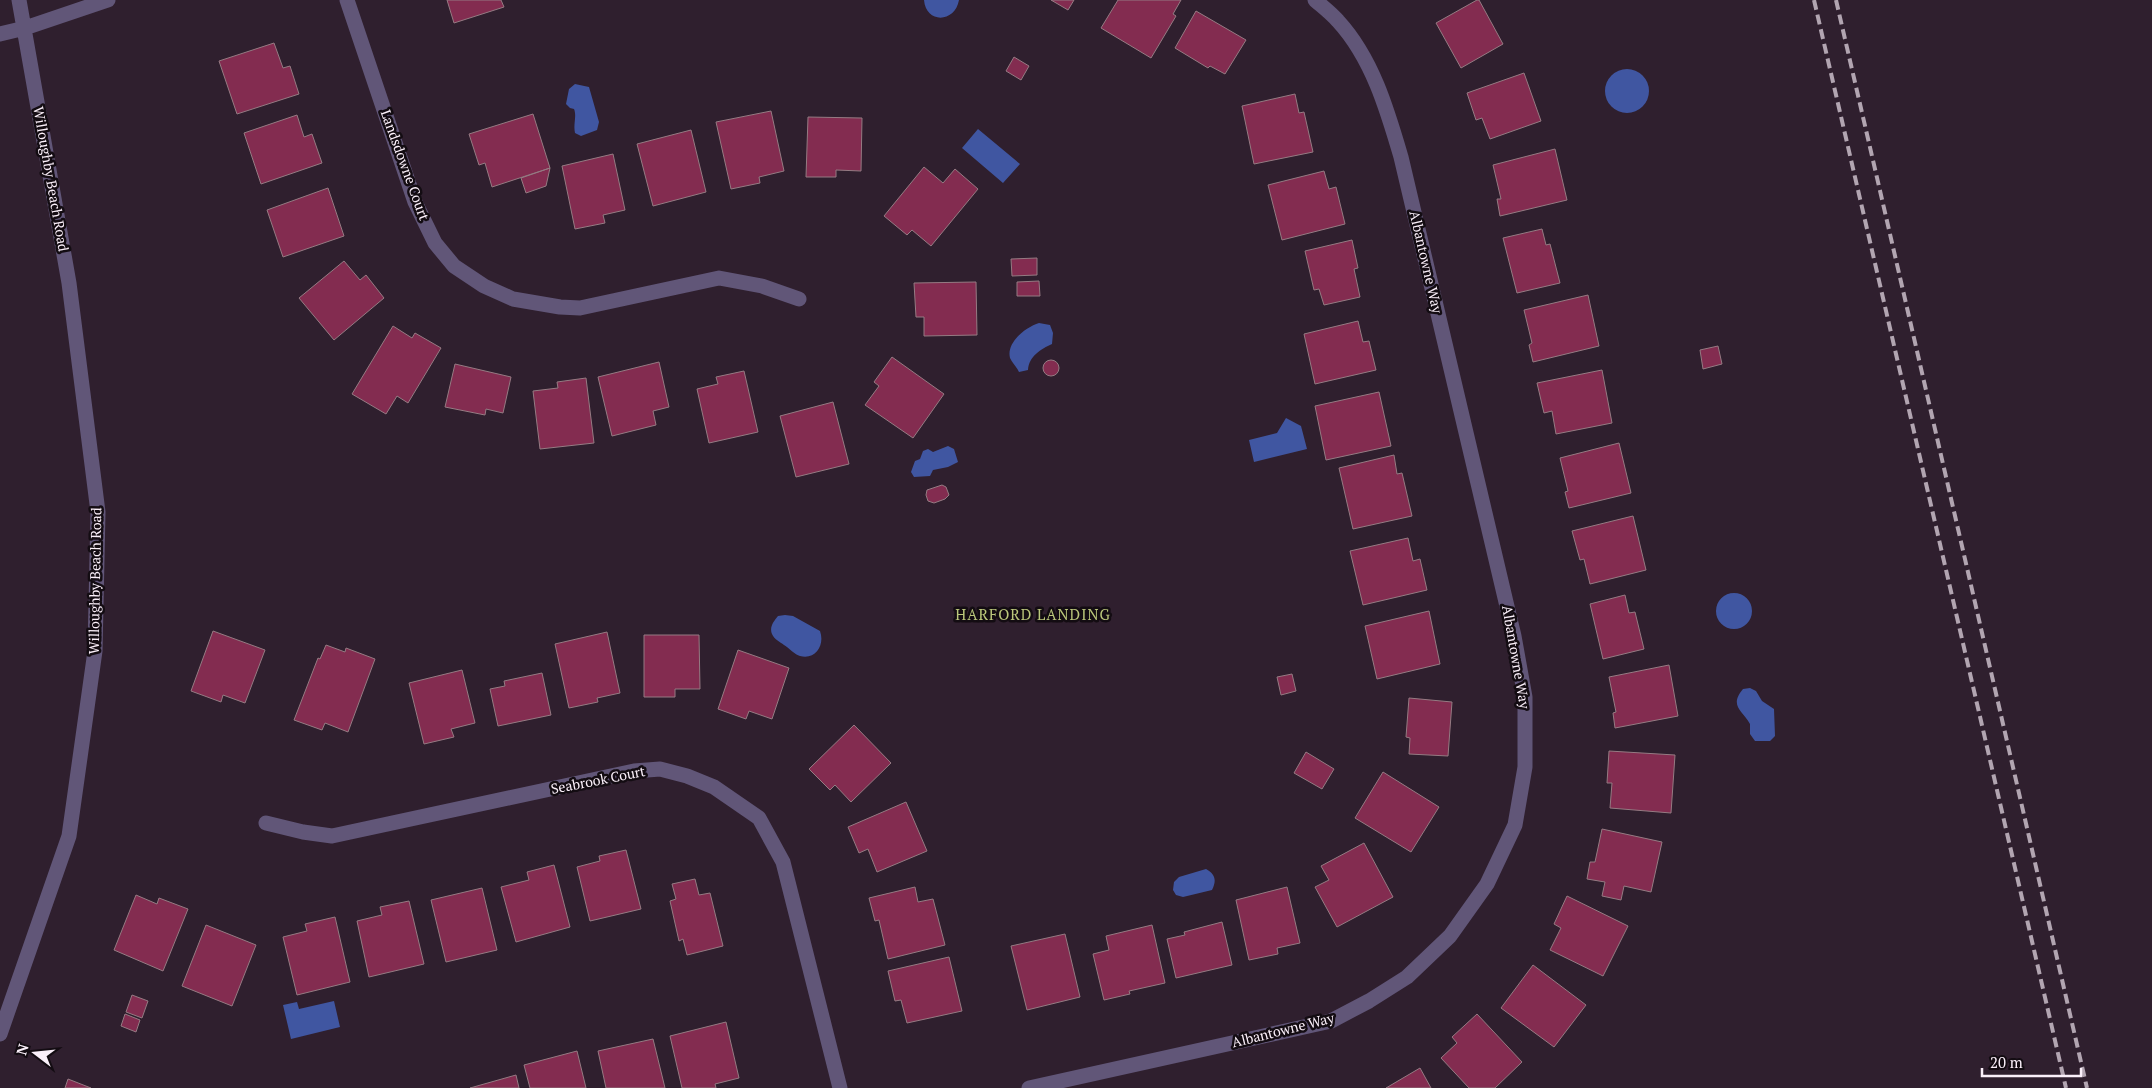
<svg xmlns="http://www.w3.org/2000/svg" width="2152" height="1088" font-family="'PT Serif',serif">
<style>
.water{fill:#4056a1}
.building{fill:#832c50;stroke:#957b83}
.lines{fill:none;stroke-linecap:round;stroke-linejoin:round}
.minor{stroke:#615678;stroke-width:15}
.rail{stroke:#b2a5b1;stroke-width:4;stroke-dasharray:10 5;stroke-linecap:butt}
.labels{text-anchor:middle;stroke-width:5;stroke-linejoin:round;paint-order:stroke}
.street-label{font-size:14px;fill:#fbf0fa;stroke:#130c12}
.neighbourhood-label{font-size:15px;letter-spacing:1px;fill:#bbc77b;stroke:#130c12}
</style>
<rect width="100%" height="100%" fill="#2f1f2e"/>
<path class="water" d="M924 0H959C955 23 926 24 924 0Z
M1605 91a22 22 0 1 1 44 0a22 22 0 1 1-44 0Z
M575 84 589 87 599 122 597 130 581 136 575 133C573 124 577 116 574 109L570 108 566 104 569 89Z
M978 129 1020 164 1003 183 962 148Z
M1039 323 1050 325 1053 333 1052 344C1041 349 1029 356 1028 370L1019 372C1017 367 1012 363 1010 358 1006 342 1026 327 1039 323Z
M1286 418 1301 426 1307 449 1254 462 1249 440 1277 433Z
M948 446 954 449 958 462 948 467 933 470 930 476 914 477 911 472 915 461 920 459 923 451 928 449 933 452Z
M1716 611a18 18 0 1 1 36 0a18 18 0 1 1-36 0Z
M785 615 793 616 820 631C825 645 816 660 800 656 795 655 789 648 784 645 780 642 774 639 772 634 769 627 774 621 778 616Z
M1750 688 1756 691 1762 701 1774 709 1775 736 1770 741H1755L1750 734V724C1742 710 1729 706 1743 689Z
M1206 869C1215 874 1217 880 1212 890L1183 897 1176 895 1173 890 1174 882 1179 877Z
M334 1001 340 1027 291 1039 283 1005 297 1002 299 1009Z"/>
<path class="building" d="M447 0H501L504 7 454 23Z
M1051 0H1074L1068 10Z
M1118 0H1181L1173 14 1176 16 1151 58 1101 28Z
M1477 0H1479L1503 44 1461 68 1436 23Z
M1196 11 1246 40 1225 74 1210 66 1208 68 1175 48Z
M274 43 283 68 290 66 299 94 237 114 219 61Z
M1014 57 1029 66 1021 80 1006 71Z
M1524 73 1541 121 1490 139 1482 118 1476 120 1467 93Z
M1295 94 1299 113 1304 112 1313 152 1254 164 1242 106Z
M771 111 784 171 759 177 760 183 731 189 716 122Z
M533 114 550 168 492 187 485 163 479 165 469 134Z
M297 115 304 137 312 134 322 163 261 184 244 133Z
M808 117 862 118 861 171 836 170V177H806Z
M691 130 706 192 653 206 637 144Z
M1555 149 1567 200 1500 216 1497 199H1501L1493 165Z
M613 154 625 210 603 215 605 223 575 229 562 166Z
M924 167 943 183 955 169 978 189 931 246 912 230 907 235 884 216Z
M550 168 546 186 526 193 521 178Z
M1324 171 1329 189 1336 187 1345 224 1282 240 1268 185Z
M328 188 344 236 283 257 267 210Z
M1542 229 1546 245 1550 244 1560 283 1517 293 1503 238Z
M1352 240 1358 268 1354 269 1360 297 1324 305 1319 289 1314 290 1305 251Z
M1037 258V275L1012 276 1011 259Z
M344 261 360 280 366 275 384 298 334 340 299 298Z
M1039 281 1040 296H1017V282Z
M976 282 977 335 924 336V317H916L914 283Z
M1588 295 1599 346 1533 362 1529 345 1532 343 1524 310Z
M1358 321 1363 342 1369 341 1376 370 1315 384 1304 334Z
M393 326 412 338 415 333 441 348 408 403 397 396 386 414 352 394Z
M1718 346 1722 364 1703 369 1700 350Z
M892 357 944 394 913 438 865 405 879 386 874 382Z
M1043 368a8 8 0 1 1 16 0a8 8 0 1 1-16 0Z
M659 362 669 407 653 411 656 425 612 436 598 377Z
M455 364 511 377 503 413 486 409 485 415 445 407Z
M1602 370 1612 423 1556 434 1552 411 1544 413 1537 383Z
M744 371 758 432 709 443 697 389 718 384 716 377Z
M586 378 594 443 540 449 533 391 558 388 557 382Z
M1379 392 1391 446 1326 460 1315 406Z
M833 402 849 464 796 477 780 416Z
M1619 443 1631 493 1569 508 1565 492 1568 491 1560 458Z
M1394 455 1397 474 1402 473 1412 516 1353 529 1339 468Z
M942 485 946 487 949 495 945 499 934 503 928 501 926 495 927 490Z
M1633 516 1646 570 1590 584 1584 559 1580 560 1572 531Z
M1408 538 1413 561 1420 559 1427 590 1363 605 1350 551Z
M1625 595 1629 613 1635 612 1644 649 1603 659 1590 604Z
M1429 611 1440 664 1377 679 1365 626Z
M213 631 265 650 245 703 223 695 221 702 191 691Z
M607 632 620 693 597 698 598 702 569 708 555 644Z
M644 635H699L700 689H675V697H644Z
M326 645 345 652 346 648 375 659 348 732 325 723 322 730 294 720 318 658 320 659Z
M738 650 789 668 772 719 749 711 746 719 718 709Z
M1669 665 1678 716 1615 728 1613 713 1616 712 1609 677Z
M462 670 475 723 451 729 454 737 424 744 409 683Z
M542 673 551 715 498 726 490 689 505 686 504 681Z
M1292 674 1296 691 1281 695 1277 677Z
M1409 698 1452 702 1448 756 1409 754 1410 738 1406 737Z
M854 725 891 763 851 802 835 785 830 790 809 769Z
M1609 751 1675 755 1671 813 1610 808 1612 783H1607Z
M1306 752 1334 769 1322 789 1294 773Z
M1383 772 1439 807 1411 852 1355 818Z
M906 802 927 851 877 872 868 849 859 853 848 827Z
M1602 829 1662 842 1651 892 1624 886 1621 900 1602 896 1605 882 1587 879 1590 862H1595Z
M1364 843 1393 897 1337 927 1315 887 1329 880 1321 866Z
M626 850 641 909 590 921 577 867 600 861 599 856Z
M554 865 570 927 516 942 501 887 529 880 527 872Z
M695 879 699 895 710 893 723 946 687 955 683 939 679 941 670 901 676 899 672 884Z
M915 887 918 902 933 899 945 945 888 959 879 920 875 921 869 898Z
M1287 887 1300 943 1277 948 1278 954 1249 960 1236 900Z
M482 888 497 950 446 962 431 900Z
M136 895 157 904 159 898 188 909 163 971 114 950Z
M1567 896 1628 926 1603 976 1550 950 1561 928 1554 924Z
M409 901 424 964 369 977 357 921 382 915 380 907Z
M335 917 350 982 297 995 283 937 307 931 305 924Z
M1222 922 1232 965 1176 978 1167 939 1185 935 1184 932Z
M206 925 256 945 232 1006 182 986Z
M1152 925 1165 983 1129 991 1130 994 1104 1000 1093 954 1109 950 1106 936Z
M1065 934 1080 997 1027 1010 1011 946Z
M949 957 962 1011 907 1023 901 1000 895 1001 888 971Z
M1533 965 1586 1005 1554 1047 1501 1008Z
M132 995 148 1001 142 1018 126 1012Z
M125 1014 140 1020 136 1032 121 1026Z
M1477 1014 1522 1062 1495 1088H1469L1441 1058 1457 1043 1452 1037Z
M726 1022 739 1078 715 1084 716 1088H682L670 1036Z
M653 1039 665 1088H606L598 1051Z
M577 1051 586 1088H530L524 1065Z
M1420 1068 1431 1088H1386Z
M516 1075 519 1088H470Z
M68 1079 91 1088H65Z"/>
<g class="lines">
<path class="minor" d="M347 0 415 202 435 243 454 266 484 286 513 299 560 307 580 308 719 278 762 286 799 299
M0 34 25 28 108 0
M266 823 303 832 332 836 634 771 660 769 687 776 714 787 759 818 783 862 840 1088
M0 1034 69 836 95 651 98 512 69 283 19 0
M1029 1088 1331 1021 1369 1001 1407 977 1450 936 1487 884 1515 825 1525 767V697L1514 636 1401 157C1387 109 1372 58 1338 21 1331 13 1323 7 1315 0"/>
<path class="rail" d="M1814 0 2066 1088
M1836 0 2087 1088"/>
</g>
<g class="labels">
<g class="street-label">
<text transform="translate(405 165) rotate(70)" y="5">Landsdowne Court</text>
<text transform="translate(51 179) rotate(80)" y="5">Willoughby Beach Road</text>
<text transform="translate(1426 262) rotate(77)" y="5">Albantowne Way</text>
<text transform="translate(95 581) rotate(-89)" y="5">Willoughby Beach Road</text>
<text transform="translate(1516 657) rotate(80)" y="5">Albantowne Way</text>
<text transform="translate(598 780) rotate(-11)" y="5">Seabrook Court</text>
<text transform="translate(1283 1030) rotate(-14)" y="5">Albantowne Way</text>
</g>
<g class="neighbourhood-label">
<text x="1033" y="620">HARFORD LANDING</text>
</g>
</g>
<g transform="translate(35 1053) rotate(286)" stroke="#130c12" stroke-width="4" paint-order="stroke">
<path d="M0-4L9 19L0 12L-9 19Z" fill="#fbf0fa"/>
<text y="-8" font-size="14" font-weight="bold" text-anchor="middle" fill="#fbf0fa">N</text>
</g>
<path d="M1982 1068v8h99v-8" fill="none" stroke="#fbf0fa" stroke-width="2.5"/>
<text x="1990" y="1068" font-size="15" fill="#fbf0fa" stroke="#130c12" stroke-width="4" paint-order="stroke">20 m</text>
</svg>
